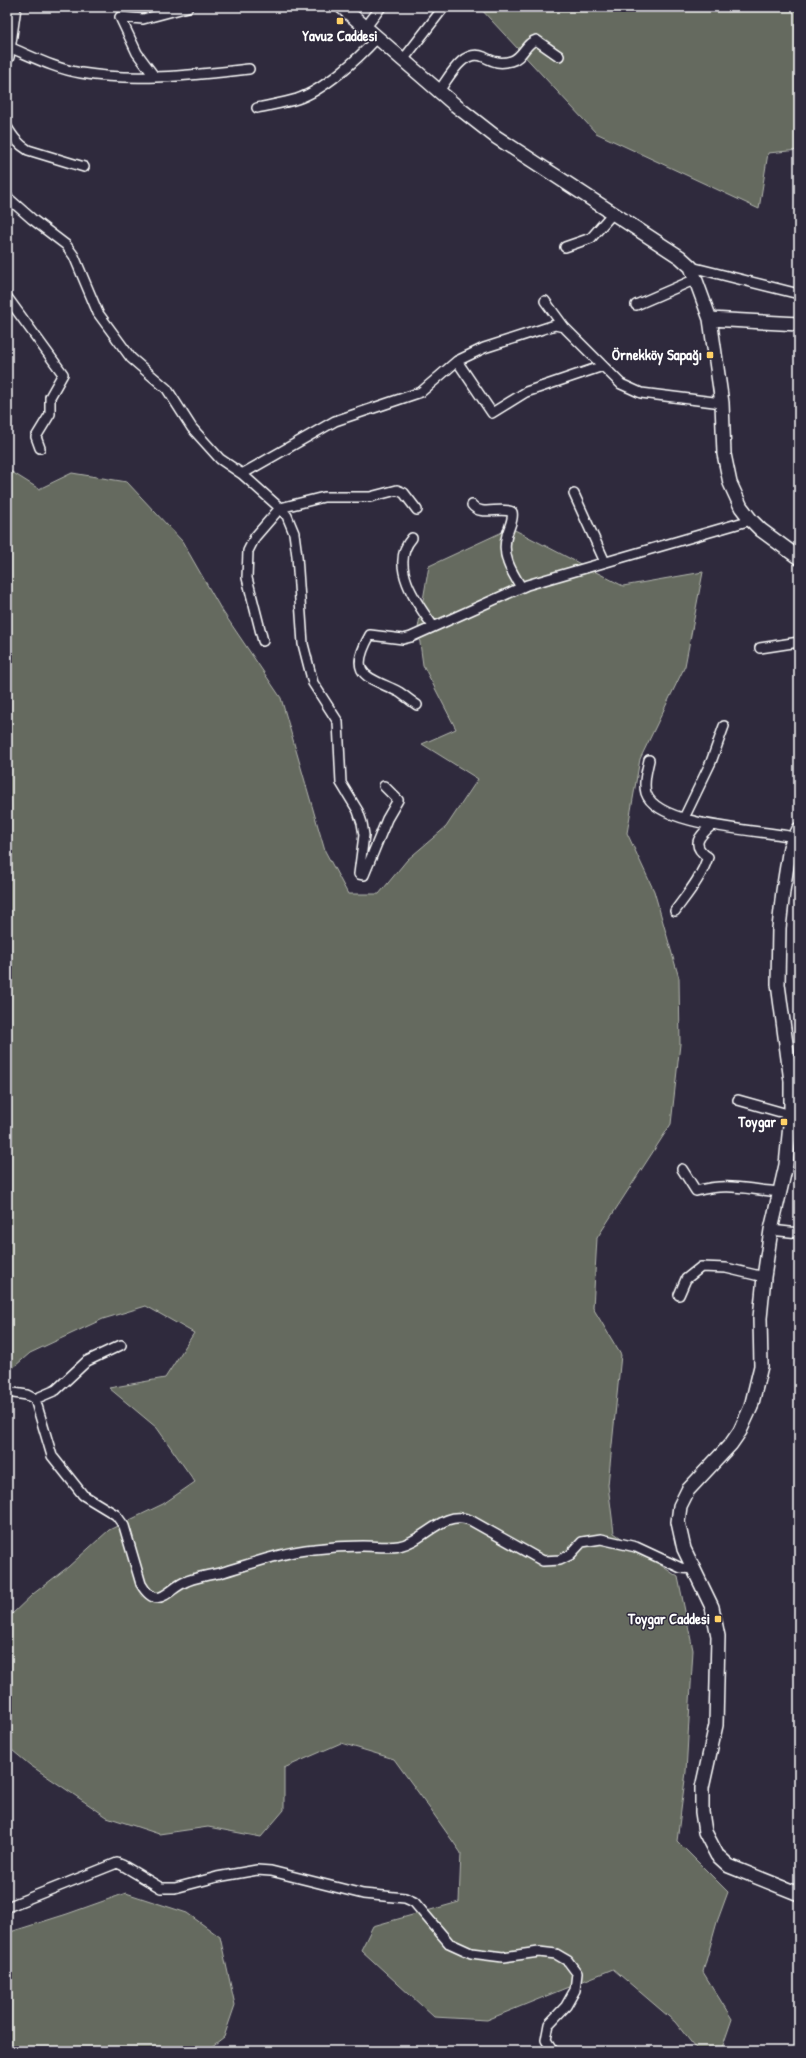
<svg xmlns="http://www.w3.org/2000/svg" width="806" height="2058" font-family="'Patrick Hand',sans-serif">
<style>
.green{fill:#656b5e;stroke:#b2b5ae}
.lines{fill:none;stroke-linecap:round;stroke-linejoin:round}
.street-casing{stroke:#fff;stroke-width:12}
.secondary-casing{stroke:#fff;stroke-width:16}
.street{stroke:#2f2a3d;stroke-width:9}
.secondary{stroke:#2f2a3d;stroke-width:13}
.poi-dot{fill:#ffd166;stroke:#2f2a3d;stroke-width:1.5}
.labels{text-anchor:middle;stroke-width:3;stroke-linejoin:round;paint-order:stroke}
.poi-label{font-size:15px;font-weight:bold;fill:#fff;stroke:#2f2a3d;text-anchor:end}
</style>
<rect width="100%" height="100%" fill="#2f2a3d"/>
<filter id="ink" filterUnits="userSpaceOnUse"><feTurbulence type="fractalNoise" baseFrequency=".025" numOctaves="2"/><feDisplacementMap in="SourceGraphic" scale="8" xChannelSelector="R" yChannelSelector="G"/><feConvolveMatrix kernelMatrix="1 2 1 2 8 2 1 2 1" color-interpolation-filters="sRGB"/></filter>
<g filter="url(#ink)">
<path class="green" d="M479 7H799V150L768 153 759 209 596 133Z
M7 469 39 489 72 473 127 482 182 541 221 609 281 698 325 851 348 894H379L407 860 446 827 478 779 422 744 456 729 423 665 418 628 429 566 511 528 623 586 703 572 685 666 640 759 627 833 654 891 679 978 680 1044 671 1124 597 1238 593 1308 621 1355 608 1485 614 1533 678 1577 693 1650 686 1772 677 1841 728 1892 717 1922 703 1972 732 2019 721 2051H698L675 2022 613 1969 487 2020 434 2017 361 1950 373 1926 459 1902 461 1853 423 1799 394 1759 341 1743 284 1768V1810L261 1837 208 1827 159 1834 107 1817 30 1765 7 1746V1614L11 1615 33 1594 68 1567 109 1530 163 1504 195 1482 157 1428 109 1388 165 1378 194 1333 146 1306 103 1319 30 1353 7 1373Z
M126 1893 187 1913 220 1937 235 2005 224 2037 206 2051H7V1933L67 1914Z"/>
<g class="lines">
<g class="street-casing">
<path id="street" d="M366 27 381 7
M9 47C33 57 56 69 81 73 136 82 194 75 249 69
M403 60 444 7
M154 76 137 53 120 17 143 19 188 7
M439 91C450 76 463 48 484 57 494 62 500 64 511 61 523 58 525 43 536 40L559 56
M257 108C270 105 284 103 297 99 324 90 358 59 377 38
M7 127C13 137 18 144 28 150L84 167
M7 197 32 219 66 245 74 256 98 313 131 358 167 389 192 428 220 459 242 474 280 508 287 516 294 533 297 556 303 644 313 683 338 722 341 783 358 811 362 823 364 835 359 874 364 875 387 819 398 800 384 786
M565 247 591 238 613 213
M691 267 799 294
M7 297 63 374 50 397V414L36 437 40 448
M545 301 564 327
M636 305 696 279
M457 361 492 413 526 392 603 366
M242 474 335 421 421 392 457 361 484 348 555 325 564 327 621 384 641 393 722 403
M574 494 605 562
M472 505C481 517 500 506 512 512 514 519 509 527 507 535 501 555 511 571 521 587
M412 538C388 565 417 604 433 626
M263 641 247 578 248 551 255 537 280 508 324 497H370L397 490 404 493 417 510
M760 648 799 642
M417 705C411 701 405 696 399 692 367 676 347 676 370 635L403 639 411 637 527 585 751 520
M649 760C647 770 643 782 646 793 657 827 763 830 794 837
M684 818 711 762 724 726
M675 911C688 893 701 878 708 857 690 845 699 836 712 825
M738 1100 791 1115
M682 1169 696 1191C729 1182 748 1190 781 1192
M771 1230 799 1233
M679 1295 686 1279 701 1267 726 1268 764 1277
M7 1392 27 1395 35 1399 52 1456 83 1495 116 1515 124 1526 141 1584C158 1613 168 1588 187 1581 197 1577 209 1575 220 1573 251 1564 282 1552 314 1549 330 1547 347 1546 363 1546 375 1546 388 1548 399 1546 425 1541 443 1509 470 1520L543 1561 560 1560 570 1555 582 1542 601 1539 636 1547 681 1568 694 1569
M35 1399 56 1390 87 1361 121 1345
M7 1907 117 1863 122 1865 161 1888H175L217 1877 257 1870 271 1871 363 1894 405 1898 414 1902 449 1943 471 1953 503 1957 539 1952 556 1954 568 1961 577 1973 575 1990 566 2006 549 2024 546 2040 553 2051"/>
</g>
<g class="secondary-casing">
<path id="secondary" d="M342 7 455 105 496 137 680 257 691 267 710 319 722 403 724 454 730 483 741 507 751 520 761 530 799 558
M7 57 14 7
M710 319 799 324
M799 829 790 847 783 891 779 928 778 984 791 1081V1115L786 1165 771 1230 764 1277 760 1318 761 1366 751 1407 740 1431 731 1444 688 1490 680 1506 678 1522 684 1549 712 1607 718 1636 716 1725 702 1788V1812L705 1832 717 1855 729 1866 799 1894"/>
</g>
<use href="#street" class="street"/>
<use href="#secondary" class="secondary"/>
</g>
</g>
<g class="poi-dot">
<rect x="336" y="17" width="8" height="8" rx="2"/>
<rect x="706" y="351" width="8" height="8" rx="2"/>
<rect x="780" y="1118" width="8" height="8" rx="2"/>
<rect x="714" y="1615" width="8" height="8" rx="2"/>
</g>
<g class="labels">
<g class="poi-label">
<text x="340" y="41" text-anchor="middle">Yavuz Caddesi</text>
<text x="702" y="360">Örnekköy Sapağı</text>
<text x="776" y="1127">Toygar</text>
<text x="710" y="1624">Toygar Caddesi</text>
</g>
</g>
<rect width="806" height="2058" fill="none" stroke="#2f2a3d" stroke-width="24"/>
<rect x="12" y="12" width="782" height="2034" fill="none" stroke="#fff" stroke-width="1.5" filter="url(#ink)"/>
</svg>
